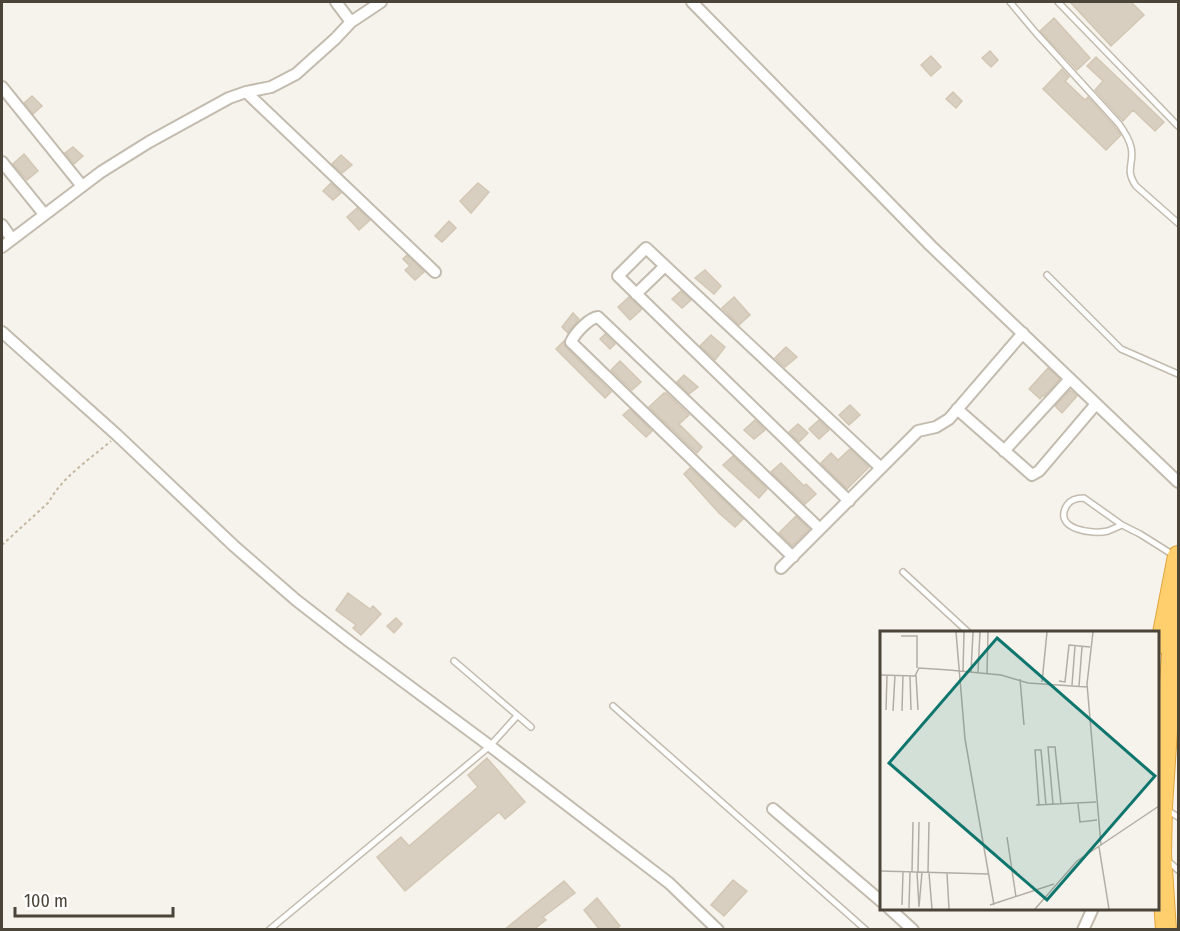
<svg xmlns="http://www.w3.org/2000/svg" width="1180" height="931" font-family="'Fira Sans Condensed',sans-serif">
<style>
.building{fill:#d8cfc1;stroke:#d3c7b4;stroke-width:1.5}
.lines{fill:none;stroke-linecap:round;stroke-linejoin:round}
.lane-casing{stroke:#c2bbae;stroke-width:8}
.street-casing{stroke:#c2bbae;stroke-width:14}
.highway-casing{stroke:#e0a43c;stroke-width:22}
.path{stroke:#c4b79f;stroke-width:2;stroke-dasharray:3 3;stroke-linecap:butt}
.lane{stroke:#fff;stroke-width:5}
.street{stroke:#fff;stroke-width:10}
.highway{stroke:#ffcf6e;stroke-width:20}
.inset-road{fill:none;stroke:#b2ada4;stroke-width:1.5}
.view{fill:#0f766e;fill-opacity:0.15;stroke:#0f766e;stroke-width:3}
.inset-edge{fill:none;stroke:#4b4439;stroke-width:3}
</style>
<rect width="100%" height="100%" fill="#f6f3ec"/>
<path class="building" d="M1070 2H1131L1144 15 1111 46Z
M1054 18 1090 58 1077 70 1040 31Z
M990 51 998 60 991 67 982 58Z
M931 56 941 67 931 76 921 65Z
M1096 57 1164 122 1155 131 1133 110 1123 121 1095 90 1103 81 1087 66Z
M1062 69 1069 77 1065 81 1085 100 1088 97 1115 127 1121 135 1106 150 1043 89Z
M953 92 962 101 956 108 946 99Z
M32 96 42 106 33 114 24 103Z
M73 147 83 156 74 164 65 153Z
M24 154 38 171 27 180 13 164Z
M341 155 352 165 342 173 332 164Z
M331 183 341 193 333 200 323 191Z
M478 183 489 192 471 213 460 201Z
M357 208 370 220 359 230 347 217Z
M449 221 456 228 442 242 435 236Z
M407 255 424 272 415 280 405 270 410 266 403 259Z
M705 270 721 286 714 294 695 278Z
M681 291 691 300 682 308 672 299Z
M629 297 642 309 630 320 618 307Z
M734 297 750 315 739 325 722 308Z
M573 313 579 319 568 333 562 327Z
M605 334 615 344 610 349 600 339Z
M711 335 725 347 715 360 700 346Z
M564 341 566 347 611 392 605 398 556 349Z
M786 347 797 357 785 367 775 358Z
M620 361 641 382 632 390 611 370Z
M1048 368 1060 379 1044 396 1043 395 1040 399 1029 389Z
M684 375 698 387 689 394 677 382Z
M1070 390 1077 396 1062 413 1055 406Z
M664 393H666L689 415 679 424 702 447 697 453 649 407Z
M850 405 860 415 849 425 839 415Z
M630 409 652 431 646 437 623 415Z
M755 420 765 430 754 439 744 430Z
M819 420 829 430 819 439 809 429Z
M798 424 808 433 799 442 789 432Z
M850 449 869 467 847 489 821 463 831 453 838 460Z
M733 456 767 489 759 498 723 465Z
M781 463 804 486 806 484 816 494 805 504 771 472Z
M690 468 743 519 735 527 719 513 684 474Z
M796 516 809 529 792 546 779 533Z
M348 593 370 609 373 606 381 614 361 635 353 628 356 625 336 610Z
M396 618 402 624 394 633 387 626Z
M487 758 525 802 505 819 499 812 405 891 377 857 401 837 409 846 478 787 468 775Z
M733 880 747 891 724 916 711 905Z
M564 881 575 893 543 917 546 920 533 930H504Z
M597 898 620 926 615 930H600L584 910Z"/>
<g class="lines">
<g class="lane-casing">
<path id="lane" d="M1010 2 1036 33 1119 124C1124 131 1129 138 1131 147 1135 163 1124 169 1136 186L1178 223
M1058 2 1178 126
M1047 275 1121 349 1178 374
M1122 525C1117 527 1113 529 1108 531 1092 535 1052 529 1067 505 1071 499 1077 498 1084 498L1122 525 1140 534 1175 556
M903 572 968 632
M454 661 531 727
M613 706 866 930
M1167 810 1178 817
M1166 859 1178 870
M269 930 490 746 517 716"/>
</g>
<g class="street-casing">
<path id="street" d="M336 2 351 22
M692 2 931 246 1178 482
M2 87 82 186
M246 92 435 272
M2 162 44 214
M2 225 12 239
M2 247 101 172 149 142 229 98 246 92 271 87 296 74 335 39 351 22 381 2
M636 294 665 266
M2 332 117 435 234 546 296 600 350 642 490 746 669 883 718 930
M957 409 1032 475 1039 471 1096 404
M1004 451 1070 379
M849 501 618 276 646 248 881 468
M793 557 573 344 571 342C575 333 589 318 598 317L820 529
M781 568 918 431 936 427 949 419 1023 333
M773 809 882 902
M889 908 913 930
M1083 930 1093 908"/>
</g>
<g class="highway-casing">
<path id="highway" d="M1161 643 1178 556
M1166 930 1161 854 1162 807 1172 654 1178 624"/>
</g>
<path class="path" d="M2 545 49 502C61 478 90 459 111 441"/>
<use href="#lane" class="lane"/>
<use href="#street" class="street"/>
<use href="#highway" class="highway"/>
</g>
<g transform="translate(880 631)">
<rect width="279" height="279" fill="#f6f3ec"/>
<path class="inset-road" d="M76 1 85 108 114 274M213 1 207 53 221 214M21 5H37V37M83 40 84 1M91 41 93 1M98 41 100 1M107 42 108 1M0 44 35 45 39 37 69 39 121 44 148 52 207 56M36 44 38 79M30 45 31 79M140 48 144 94M179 50 185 51 189 14 210 16M162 51 167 1M192 54 195 15M199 55 202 16M6 79 7 44M13 80 15 44M22 80 23 44M173 173 168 116H175L181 173M198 173 200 191 217 189M156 174 216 171M159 174 155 119H161L166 174M127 206 136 266M219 216 229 278M0 240 109 243M32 241 33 191M37 241 39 276 42 241M38 241 39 191M48 242 49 191M49 242 52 278M67 242 69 278M22 274 23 241M110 274 174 253M29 277 30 241M155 278 197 230 279 175"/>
<path class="view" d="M117 7 275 145 167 269 9 132Z"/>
<rect width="279" height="279" class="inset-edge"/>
</g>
<rect width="1180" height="931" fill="none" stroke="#4b4439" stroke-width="6"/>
<path d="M15 907v9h158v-9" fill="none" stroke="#4b4439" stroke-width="3"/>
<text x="24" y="907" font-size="18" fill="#4b4439" stroke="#ffffff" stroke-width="4.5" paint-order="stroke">100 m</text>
</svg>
